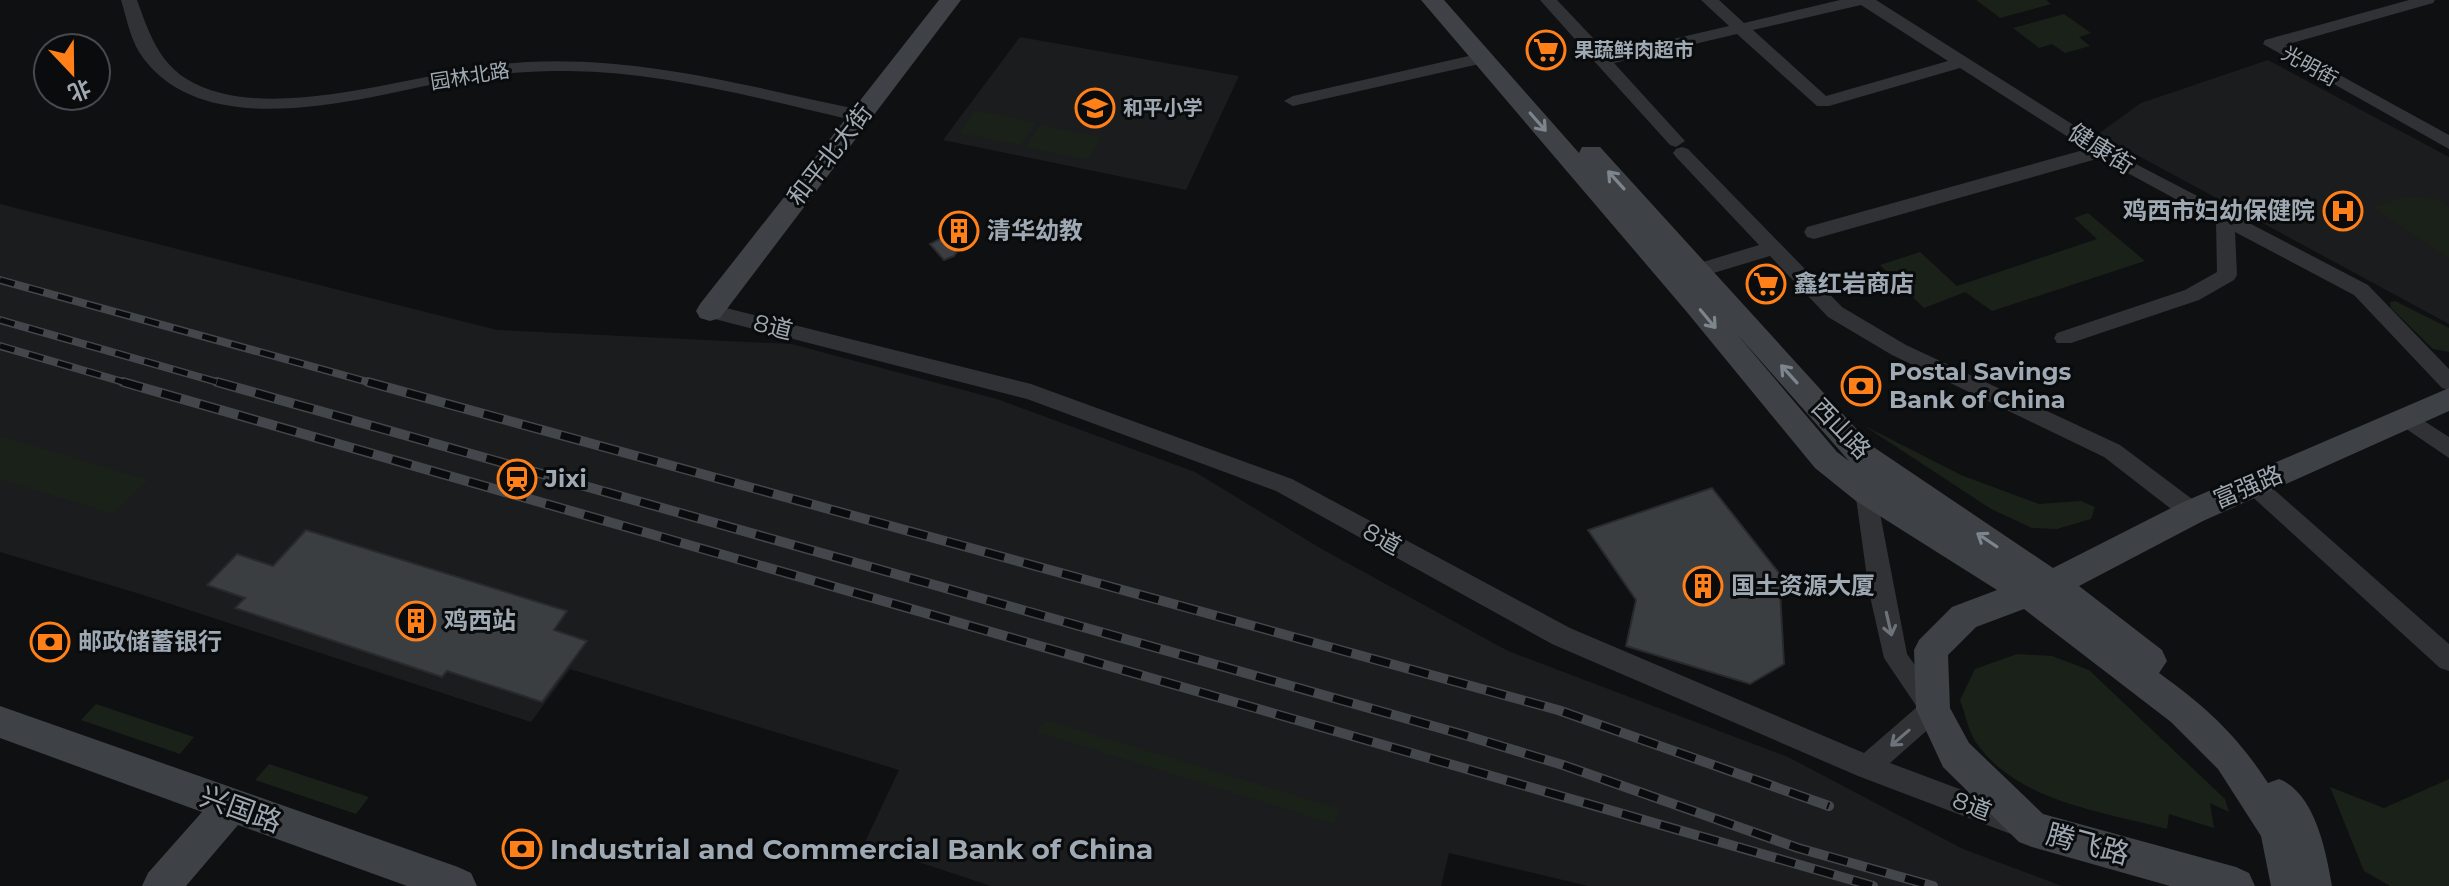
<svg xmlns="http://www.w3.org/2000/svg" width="2449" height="886" font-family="Montserrat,'Noto Sans SC',sans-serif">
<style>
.built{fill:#1b1c1e}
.green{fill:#1a2119}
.building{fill:#3b3e41;stroke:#292a2d;stroke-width:2}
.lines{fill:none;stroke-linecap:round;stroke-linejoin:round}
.street{fill:#303236;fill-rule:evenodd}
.secondary{fill:#3e4246;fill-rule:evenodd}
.rail-far1-casing{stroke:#43474b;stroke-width:8}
.rail-casing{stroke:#43474b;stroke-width:10}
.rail-far1{stroke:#0a0b0c;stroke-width:5;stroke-dasharray:15;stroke-linecap:butt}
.rail{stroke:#0a0b0c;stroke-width:7;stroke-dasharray:20;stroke-linecap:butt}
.oneway{stroke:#7d858d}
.oneway2{stroke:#6d737b}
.labels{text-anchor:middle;stroke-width:6;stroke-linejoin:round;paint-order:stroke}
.far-poi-label{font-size:20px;font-weight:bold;fill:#9fa9b3;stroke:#0a0b0c;text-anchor:start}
.far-street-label{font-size:20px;fill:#9fa9b3;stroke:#0a0b0c}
.street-label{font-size:24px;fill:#9fa9b3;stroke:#0a0b0c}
.poi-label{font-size:24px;font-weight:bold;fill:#9fa9b3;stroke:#0a0b0c;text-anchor:start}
.near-street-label{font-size:28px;fill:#9fa9b3;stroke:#0a0b0c}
.near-poi-label{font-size:28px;font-weight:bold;fill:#9fa9b3;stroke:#0a0b0c;text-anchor:start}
</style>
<rect width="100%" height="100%" fill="#0f1011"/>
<path class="built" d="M1020 37 1239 76 1186 190 943 140Z
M2268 60 2449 157V324L2098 134 2141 103Z
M0 204 497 330 792 344 997 399 1195 472 1320 548 1508 651 1788 757 1963 849 2062 886H1588L1449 853 1441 886H991L864 844 899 770 570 669 531 722 140 594 0 552Z"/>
<path class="green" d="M1976 0H2046L2051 4 2000 18Z
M2064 14 2091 33 2079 37 2090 46 2065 53 2052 44 2039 48 2013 28Z
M975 110 1036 123 1021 145 959 133Z
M1040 125 1101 137 1088 160 1025 147Z
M2408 196 2438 200 2449 208V258L2373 207Z
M2088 213 2145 261 1992 311 1965 292 1924 308 1880 265 1920 252 1957 286 2097 239 2074 218Z
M2395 301 2449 328V352L2433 349 2391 308 2390 302Z
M1863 425 1961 475 2039 504 2081 501 2095 507 2091 519 2057 529 2032 528 1991 509Z
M0 436 148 480 113 514 0 479Z
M2017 654 2052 656 2089 670 2225 799 2229 812 2210 803 2214 828 2169 814 2167 829C2102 811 2016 802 1975 741 1968 730 1965 713 1960 700L1975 669Z
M96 704 194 737 180 754 81 720Z
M1046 720 1340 809 1334 824 1036 732Z
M269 764 369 797 356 814 255 780Z
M2449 779V886H2390L2364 871 2330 787 2384 808Z"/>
<path class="building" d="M964 213 977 223 954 256 944 260 930 244 940 239 958 214Z
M1712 488 1779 573 1784 664 1750 684 1626 646 1636 600 1588 530Z
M306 530 567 611 554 630 587 641 542 702 447 671 442 677 235 608 245 598 207 585 237 554 273 566Z"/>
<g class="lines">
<path class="street" d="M121 0H137C154 48 166 79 221 93 308 115 434 67 527 62 641 56 751 87 861 110L870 116 861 122C764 100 667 72 568 71 532 71 495 73 459 79 368 96 202 149 139 52 130 37 126 16 121 0Z
M1540 0H1557L1593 38 1595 42 1593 46H1581Z
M1701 0H1719L1744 23 1840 0H1876L2132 162 2368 285 2449 369V390L2442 388 2354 295 2235 232 2237 275 2234 280 2199 300 2071 343H2057L2054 338 2057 333 2185 290 2217 272 2216 221 2100 158 1814 239 1807 237 1804 232 1807 227 2087 149 1960 68 1829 106H1817L1737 34 1614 63 1685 141 1676 147 1670 145 1594 61 1596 57 1729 26ZM1861 5 1948 61 1826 96 1753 30Z
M2409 0H2435L2433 3 2285 45 2449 135V149L2263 44 2265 40Z
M1482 53 1490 58 1488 62 1293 106 1284 101 1293 96Z
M1682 147 1688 149 1842 307 1906 345 2120 445 2200 505 2203 512 2200 519 2192 521 2184 519 2104 457 1892 355 1828 317 1770 256 1697 278 1690 276 1687 271 1690 266 1759 245 1676 157 1673 153 1676 149Z
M710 304 1031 384 1292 479 1570 628 1864 753 1917 707 1884 658 1869 592 1854 483 1857 477 1865 474 1873 477 1907 654 1946 709 1942 717 1890 763 2026 814 2030 823 2026 832 2016 836 1858 776 1552 644 1276 491 1027 399 703 316 700 311 703 306Z
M2407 410 2449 437V458L2399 424 2396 418 2399 412Z
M2254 476 2262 479 2449 644V671L2440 668 2246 491 2243 485 2246 479Z"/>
<path class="secondary" d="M939 0H961L720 318 710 321 700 318 696 311 700 304Z
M1421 0H1444L1579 153 1582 147H1600L1872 446 2053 568 2181 503 2449 388V411L2203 521 2079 586 2162 650 2167 661 2159 673C2206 707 2236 734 2268 783L2279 779C2315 793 2326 851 2332 886H2271L2261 836 2218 769 2171 722 2024 609 1976 627 1948 655 1950 708 1969 743 2043 814 2236 867 2249 873 2255 886H2170L2032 847 2019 842 1943 767 1916 709 1914 650 1919 640 1952 607 1997 590 1856 501 1815 468 1686 311ZM1736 333 1849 461 1837 452Z
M0 706 458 867 471 873 477 886H407L238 825 186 886H142L148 873 202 812 0 738Z"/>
<g class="rail-far1-casing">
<path id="rail-far1" d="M0 280 375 384
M0 320 224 384
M0 346 130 384"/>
</g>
<g class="rail-casing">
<path id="rail" d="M123 382 1873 886
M217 382 1461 734 1563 765 1798 848 1933 886
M368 382 1558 710 1829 806"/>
</g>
<use href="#rail-far1" class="rail-far1"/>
<use href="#rail" class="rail"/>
</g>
<defs><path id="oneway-shaft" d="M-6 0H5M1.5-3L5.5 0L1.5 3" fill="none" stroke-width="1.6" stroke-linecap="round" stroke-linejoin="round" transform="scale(2)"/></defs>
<g class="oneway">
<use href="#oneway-shaft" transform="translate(1538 122) rotate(49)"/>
<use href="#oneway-shaft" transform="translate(1616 180) rotate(-132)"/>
<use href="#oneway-shaft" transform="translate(1708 319) rotate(50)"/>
<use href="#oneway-shaft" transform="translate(1789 374) rotate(-132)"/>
<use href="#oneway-shaft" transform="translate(1987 540) rotate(-146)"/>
</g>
<g class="oneway2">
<use href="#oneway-shaft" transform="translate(1889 624) rotate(77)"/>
<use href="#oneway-shaft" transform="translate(1900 738) rotate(139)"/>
</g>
<defs>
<g id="supermarket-ring" transform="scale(2)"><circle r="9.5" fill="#0a0b0c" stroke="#ff8019" stroke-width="1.5"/><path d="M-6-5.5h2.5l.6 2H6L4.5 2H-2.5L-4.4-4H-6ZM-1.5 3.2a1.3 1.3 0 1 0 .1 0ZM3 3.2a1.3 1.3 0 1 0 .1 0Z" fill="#ff8019"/></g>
<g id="school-ring" transform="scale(2)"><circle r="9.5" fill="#0a0b0c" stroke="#ff8019" stroke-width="1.5"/><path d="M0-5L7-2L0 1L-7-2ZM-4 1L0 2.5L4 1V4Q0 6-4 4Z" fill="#ff8019"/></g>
<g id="hospital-ring" transform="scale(2)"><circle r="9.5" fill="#0a0b0c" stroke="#ff8019" stroke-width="1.5"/><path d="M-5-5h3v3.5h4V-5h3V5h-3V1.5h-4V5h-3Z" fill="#ff8019"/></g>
<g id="building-ring" transform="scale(2)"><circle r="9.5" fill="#0a0b0c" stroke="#ff8019" stroke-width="1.5"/><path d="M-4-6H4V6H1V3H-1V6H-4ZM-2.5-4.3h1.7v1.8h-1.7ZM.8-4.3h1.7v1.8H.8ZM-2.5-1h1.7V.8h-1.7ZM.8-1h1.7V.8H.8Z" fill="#ff8019"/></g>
<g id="bank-ring" transform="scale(2)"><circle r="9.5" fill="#0a0b0c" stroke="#ff8019" stroke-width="1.5"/><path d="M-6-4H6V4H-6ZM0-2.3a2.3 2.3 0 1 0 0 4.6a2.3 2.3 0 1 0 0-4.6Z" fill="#ff8019"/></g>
<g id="station-ring" transform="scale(2)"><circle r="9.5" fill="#0a0b0c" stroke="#ff8019" stroke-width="1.5"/><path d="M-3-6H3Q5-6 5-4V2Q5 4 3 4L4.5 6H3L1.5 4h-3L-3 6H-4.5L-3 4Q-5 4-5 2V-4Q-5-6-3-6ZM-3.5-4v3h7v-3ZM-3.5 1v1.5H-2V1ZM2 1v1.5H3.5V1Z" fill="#ff8019"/></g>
</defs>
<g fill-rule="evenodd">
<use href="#supermarket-ring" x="1546" y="50"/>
<use href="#school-ring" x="1095" y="108"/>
<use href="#hospital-ring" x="2343" y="211"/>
<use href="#building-ring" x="959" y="231"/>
<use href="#supermarket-ring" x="1766" y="284"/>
<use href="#bank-ring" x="1861" y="386"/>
<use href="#station-ring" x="517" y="479"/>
<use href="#building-ring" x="1703" y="586"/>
<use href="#building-ring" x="416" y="621"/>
<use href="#bank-ring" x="50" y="642"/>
<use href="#bank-ring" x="522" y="849"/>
</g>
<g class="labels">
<g class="far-poi-label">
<text x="1574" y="57">果蔬鲜肉超市</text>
<text x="1123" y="115">和平小学</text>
</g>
<g class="far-street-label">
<text transform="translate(2310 66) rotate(29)" y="7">光明街</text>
<text transform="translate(470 76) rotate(-9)" y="7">园林北路</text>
</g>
<g class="street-label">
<text transform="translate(2101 149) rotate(32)" y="8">健康街</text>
<text transform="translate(830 155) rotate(-52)" y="8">和平北大街</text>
<text transform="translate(773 327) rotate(14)" y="8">8道</text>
<text transform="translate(1841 429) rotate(46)" y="8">西山路</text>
<text transform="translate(2248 487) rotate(-23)" y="8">富强路</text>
<text transform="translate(1382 539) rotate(29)" y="8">8道</text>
<text transform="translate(1972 806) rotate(21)" y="8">8道</text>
</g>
<g class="poi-label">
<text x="2315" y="219" text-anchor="end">鸡西市妇幼保健院</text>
<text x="987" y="239">清华幼教</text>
<text x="1794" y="292">鑫红岩商店</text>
<text x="1889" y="380">Postal Savings<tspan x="1889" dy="28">Bank of China</tspan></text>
<text x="545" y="487">Jixi</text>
<text x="1731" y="594">国土资源大厦</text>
<text x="444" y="629">鸡西站</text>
<text x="78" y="650">邮政储蓄银行</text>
</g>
<g class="near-street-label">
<text transform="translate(241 809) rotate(20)" y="10">兴国路</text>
<text transform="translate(2088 844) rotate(15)" y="10">腾飞路</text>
</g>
<g class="near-poi-label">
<text x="550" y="859">Industrial and Commercial Bank of China</text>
</g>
</g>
<g transform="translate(72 72) rotate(158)"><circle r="38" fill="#0a0b0c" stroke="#464a4f" stroke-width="2"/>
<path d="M0-6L14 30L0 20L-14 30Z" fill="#ff8019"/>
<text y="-12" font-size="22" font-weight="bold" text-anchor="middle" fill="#9fa9b3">北</text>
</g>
</svg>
